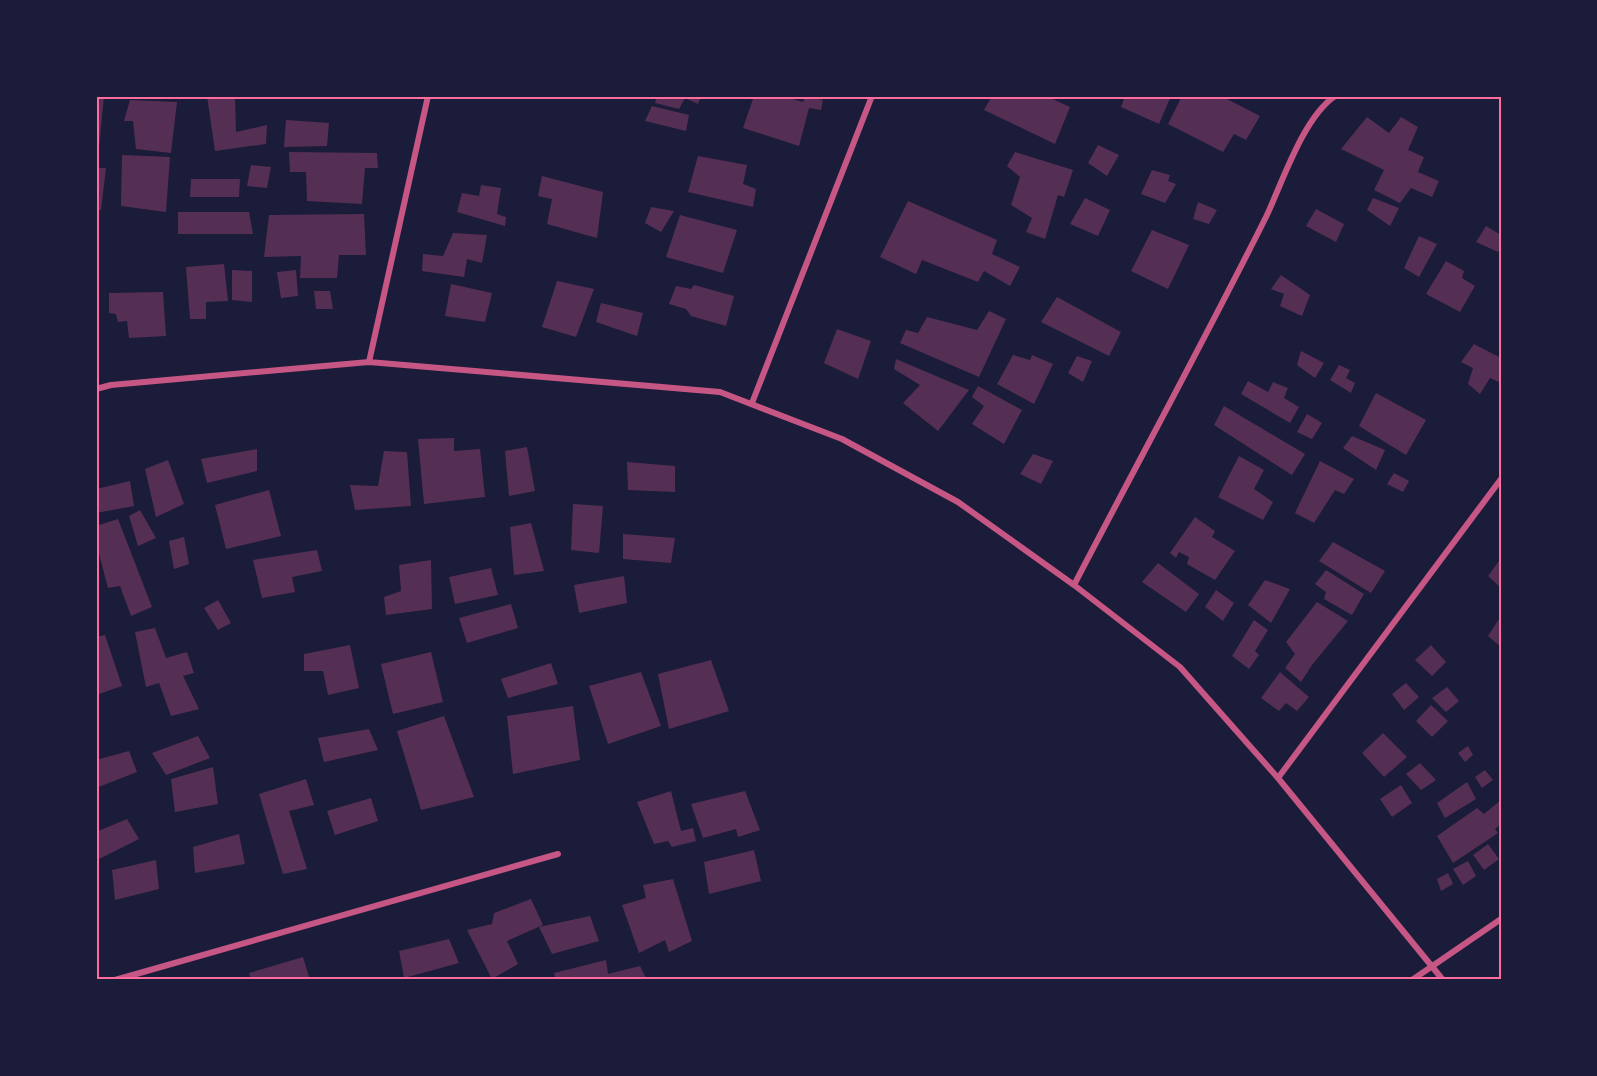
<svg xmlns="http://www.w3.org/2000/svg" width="1597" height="1076" font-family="Barlow,sans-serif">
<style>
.building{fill:#542f53}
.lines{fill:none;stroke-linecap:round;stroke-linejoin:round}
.minor{stroke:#c65784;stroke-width:6}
.neatline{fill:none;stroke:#ff6b9d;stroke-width:2}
</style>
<rect width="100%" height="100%" fill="#1b1b3a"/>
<path class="building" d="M96 96H104L98 158 96 157Z
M207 96H235L236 132 267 125 266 144 215 151Z
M657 96H701L698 104 685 98 679 109 655 103Z
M754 96H782L803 102 805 96 823 100 821 110 809 108 799 146 743 128Z
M992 96H1046L1070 107 1055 144 984 110Z
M1125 96H1171L1159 124 1121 107Z
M1182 96H1221L1260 116 1246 140 1234 134 1223 152 1168 124Z
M130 100 177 102 171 153 136 149 133 121H124Z
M652 106 689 115 686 131 645 121Z
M1367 117 1389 133 1401 117 1418 127 1408 150 1424 157 1418 172 1439 181 1432 197 1411 188 1400 203 1374 190 1384 170 1341 149Z
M286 120 329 123 327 146 284 147Z
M1098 145 1119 155 1107 176 1088 163Z
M289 152 377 153 378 168H365L362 204 307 201 306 172H290Z
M1015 152 1073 170 1064 197 1058 195 1045 239 1026 232 1032 218 1011 205 1020 177 1007 166Z
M122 155 170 157 166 212 121 206Z
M698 156 747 165 743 184 756 189 753 207 688 192Z
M251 165 271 167 267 188 247 186Z
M96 168H106L101 210 96 211Z
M1152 170 1170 175 1168 181 1176 184 1165 203 1141 194Z
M542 176 603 192 597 238 547 224 552 199 538 196Z
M191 179H240L239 197H190Z
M481 185 501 188 497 214 506 217 505 226 457 212 462 193 479 196Z
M1085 198 1110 210 1098 236 1070 224Z
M1373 198 1399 208 1390 226 1367 210Z
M908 201 997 240 992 254 1020 267 1010 286 984 271 978 282 922 260 916 274 880 257Z
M1198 202 1217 210 1209 224 1193 219Z
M651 207 674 211 661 232 645 223Z
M1316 209 1344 224 1336 242 1306 226Z
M178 212H249L253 234H178Z
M364 214 366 255H339L337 278H300L301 256 264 257 269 215Z
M680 215 737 230 723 273 666 257Z
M1486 226 1501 235V246L1498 252 1476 242Z
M1152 230 1189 245 1168 289 1131 271Z
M453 233 487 235 482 263 467 259 464 277 422 271 423 254 443 256Z
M1419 236 1437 244 1419 277 1404 268Z
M1446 261 1464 271 1462 278 1475 286 1460 312 1426 294Z
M224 264 228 301 206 302V319H190L186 267Z
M232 270 252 271V302L232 300Z
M296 270 298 296 281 298 277 272Z
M1281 275 1310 295 1302 316 1280 306 1284 294 1271 289Z
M557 281 594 289 576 337 542 327Z
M451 284 492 293 485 322 445 316Z
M694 285 734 296 726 326 691 316 686 309 669 304 676 286 691 289Z
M314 291H330L333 309H316Z
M163 292 166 336 129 338 127 321 118 322 116 314 109 313V293Z
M1057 297 1121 332 1109 356 1041 322Z
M601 303 643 313 637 336 596 322Z
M989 311 1006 319 979 377 900 343 906 330 918 333 927 317 977 330Z
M837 329 871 341 858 379 824 363Z
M1474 344 1501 358V383L1490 378 1480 394 1468 384 1473 368 1461 362Z
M1301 351 1324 363 1315 378 1297 365Z
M1013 355 1030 360 1032 355 1053 364 1034 404 997 384Z
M1077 356 1092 361 1083 382 1068 373Z
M896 359 969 390 938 431 903 403 920 385 894 369Z
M1339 365 1350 370 1346 378 1355 383 1351 393 1330 380Z
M1248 381 1268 392 1273 382 1288 388 1284 398 1299 407 1290 423 1241 394Z
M978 386 1022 410 1004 444 972 424 984 406 972 397Z
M1376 393 1426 420 1406 455 1359 426Z
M1224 406 1305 454 1292 475 1214 425Z
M1307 414 1322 423 1312 439 1297 432Z
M1352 436 1385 450 1376 470 1343 448Z
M454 438V451L480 449 485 497 424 504 418 439Z
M527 447 535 491 509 496 505 451Z
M257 449V471L207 483 201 459Z
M384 451 407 452 411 506 355 510 350 485 378 486Z
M1033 454 1053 461 1041 484 1020 474Z
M1239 456 1264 470 1254 489 1273 502 1263 520 1218 497Z
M168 460 184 504 156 517 145 469Z
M1320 461 1354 479 1344 494 1335 490 1314 523 1295 513Z
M627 462 675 466V492L628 490Z
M1394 473 1409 481 1403 492 1387 484Z
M130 481 134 506 96 513V489Z
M269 490 281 536 226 549 215 505Z
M573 504 603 506 599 553 571 550Z
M140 510 156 538 138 546 129 516Z
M1195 517 1215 531 1212 537 1235 551 1215 580 1187 564 1189 557 1179 552 1176 558 1170 553Z
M118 519 152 607 131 616 120 586 108 588 96 542V526Z
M531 523 544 571 514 575 510 527Z
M623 534 675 538 671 563 623 559Z
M184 537 189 564 174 569 169 541Z
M1333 542 1385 571 1371 593 1319 561Z
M317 550 322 571 292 577 295 592 262 598 253 560Z
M431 560 432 609 386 615 384 597 401 591 399 565Z
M1499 561 1501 563V588L1488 576Z
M1158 563 1199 594 1186 612 1142 582Z
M491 568 498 595 455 604 449 577Z
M1326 570 1364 594 1352 615 1324 599 1326 592 1315 584Z
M624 576 627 603 579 613 574 585Z
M1265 580 1290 589 1271 623 1248 605Z
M1216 590 1234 603 1223 621 1205 607Z
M218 600 231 623 218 630 204 608Z
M1317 602 1348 621 1312 665 1301 682 1285 668 1295 654 1286 642Z
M511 604 518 628 467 643 459 618Z
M1501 616V647L1488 636Z
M1254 620 1268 630 1255 651 1259 655 1249 669 1232 656Z
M155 628 166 658 187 652 194 673 183 676 199 709 171 716 159 683 146 687 135 632Z
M105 635 122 686 96 695V637Z
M350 645 359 688 328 695 323 671H304V654Z
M1431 645 1446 662 1432 676 1415 660Z
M431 652 443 702 393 714 381 664Z
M711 660 729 711 669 729 658 674Z
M551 663 558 684 508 698 501 679Z
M641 672 661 726 608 744 589 686Z
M1280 672 1309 697 1297 711 1286 703 1279 711 1261 698Z
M1406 683 1419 697 1404 710 1392 694Z
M1447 687 1459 701 1446 712 1432 698Z
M1431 705 1448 721 1432 737 1416 721Z
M573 706 580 760 513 774 507 716Z
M444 716 474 797 421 810 397 731Z
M369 729 378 750 324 762 318 738Z
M1383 733 1407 757 1384 777 1362 753Z
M198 736 210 758 166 775 152 753Z
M1468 746 1473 755 1465 762 1458 753Z
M129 751 137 772 96 788V760Z
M1420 763 1436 780 1421 790 1406 774Z
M213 767 218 804 175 812 171 779Z
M1485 770 1493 780 1482 788 1475 777Z
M306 779 314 805 289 811 307 869 283 874 259 794Z
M1467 782 1476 799 1445 818 1437 803Z
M1401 785 1412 803 1392 817 1380 799Z
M671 791 681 831 693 828 696 841 672 847 668 841 654 844 637 802Z
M745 791 760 830 738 837 736 829 703 838 691 804Z
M371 798 378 821 335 835 327 811Z
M1501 800V824L1495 829 1498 833 1453 863 1437 836 1477 808 1484 814Z
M127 819 139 839 97 860 96 832Z
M239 834 245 864 195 873 193 847Z
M1488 844 1499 859 1484 870 1473 855Z
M754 850 761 881 709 894 704 862Z
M156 860 159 889 115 900 112 870Z
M1468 861 1476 876 1463 885 1453 869Z
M1448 873 1453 884 1441 891 1437 879Z
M673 879 692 941 669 952 665 940 639 953 622 905 646 898 643 885Z
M531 899 543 925 507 941 518 964 492 979 467 930 492 924 494 913Z
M590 916 599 941 552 954 539 927Z
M449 939 459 963 404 978 399 951Z
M303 957 310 980H251L249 973Z
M606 960 608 974 640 966 647 980H556L554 973Z"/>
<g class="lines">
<path class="minor" d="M369 362 428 96
M96 389 111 385 369 362 720 392 842 439 958 502 1074 585 1180 667 1278 778 1443 980
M752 403 872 96
M1074 585C1138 462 1204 341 1266 217 1283 181 1303 118 1335 96
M1278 778 1501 479
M115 980 558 854
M1412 980 1501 919"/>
</g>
<rect width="1597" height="1076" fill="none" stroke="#1b1b3a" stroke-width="195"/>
<rect x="98" y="98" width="1402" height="880" class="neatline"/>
</svg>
